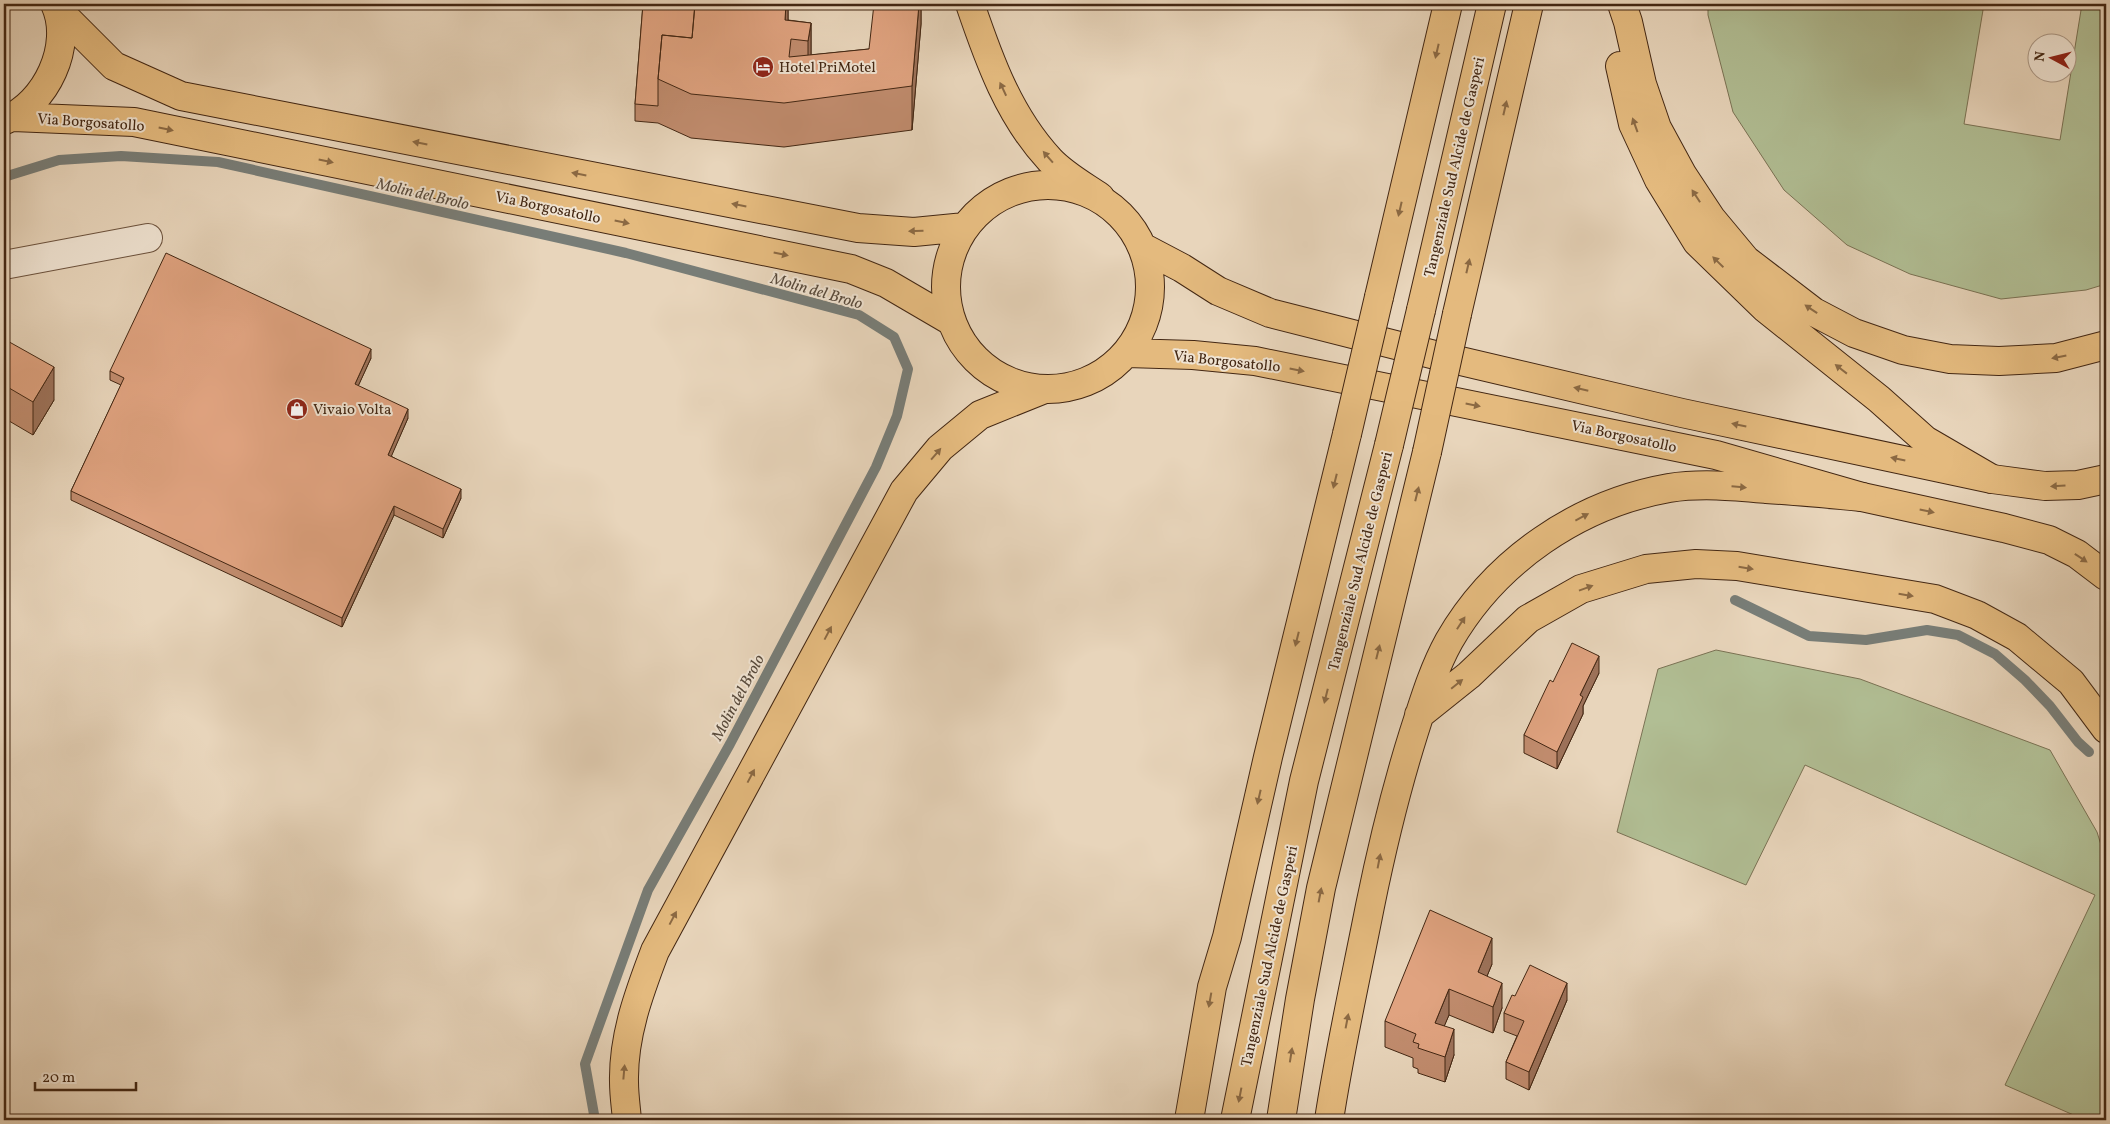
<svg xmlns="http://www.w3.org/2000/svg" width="2110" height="1124" font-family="Vollkorn,serif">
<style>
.green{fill:#b1be94;stroke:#7a7254}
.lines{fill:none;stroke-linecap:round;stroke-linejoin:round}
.stream{stroke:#787d77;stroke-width:10}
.minor-casing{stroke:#6c523d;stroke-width:30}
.major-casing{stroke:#432713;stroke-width:30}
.highway-casing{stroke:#432713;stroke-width:30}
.minor{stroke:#f0e4d3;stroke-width:28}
.major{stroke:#e4ba7e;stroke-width:28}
.highway{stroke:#e4ba7e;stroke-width:28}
.highway-bridge-casing{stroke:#432713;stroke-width:30;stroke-linecap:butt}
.highway-bridge{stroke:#e4ba7e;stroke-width:28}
.wall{fill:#c18c6e;stroke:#432713}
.shaded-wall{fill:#9d725a;stroke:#432713}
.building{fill:#e0a380;stroke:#432713}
.oneway{fill:#8b6943}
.labels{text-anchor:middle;stroke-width:4;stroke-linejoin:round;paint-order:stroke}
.poi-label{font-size:15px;fill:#432713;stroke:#f0e4d3;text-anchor:start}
.street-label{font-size:15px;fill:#432713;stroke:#f0e4d3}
.water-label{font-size:16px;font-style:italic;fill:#594b3d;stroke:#f0e4d3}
</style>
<rect width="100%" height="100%" fill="#e8d5bb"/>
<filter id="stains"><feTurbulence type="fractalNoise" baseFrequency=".004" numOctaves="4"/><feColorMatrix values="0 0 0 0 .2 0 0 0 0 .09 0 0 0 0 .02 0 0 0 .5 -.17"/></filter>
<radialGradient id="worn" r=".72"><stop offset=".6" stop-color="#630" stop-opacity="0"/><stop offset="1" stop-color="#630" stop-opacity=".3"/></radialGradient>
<path class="green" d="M1708 4H1984L1964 124 2060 140 2082 4H2106V284L2086 290 2001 299 1910 274 1847 245 1784 190 1733 112 1708 15Z
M1716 650 1860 679 2050 750 2097 832 2106 861V1120H2085L2005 1085 2095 895 1805 765 1746 885 1617 832 1658 669Z"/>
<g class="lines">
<path class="stream" d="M4 177 59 160 121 156 218 162 626 253 859 315 894 337 908 369 897 416 876 467 730 744 648 890 585 1064 595 1120
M1735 600 1809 636 1866 640 1927 630 1958 635 1995 654 2025 680 2050 706 2078 742 2089 752"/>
<g class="minor-casing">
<path id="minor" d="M4 265 148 238"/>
</g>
<g class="major-casing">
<path id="major" d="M58 10 114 66 181 96 858 228 914 232 965 227
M13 117 134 122 851 269 886 283 951 321
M5 120C46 104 74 45 55 4
M946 287a102 102 0 1 1 204 0a102 102 0 1 1-204 0Z
M1144 248 1182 268 1218 291 1270 313 1435 355 1682 413 1992 479 2045 486 2078 485 2106 479
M1127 353 1193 355 1255 361 1716 455 1862 497 2004 528 2049 540 2077 554 2106 576"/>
</g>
<g class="highway-casing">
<path id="highway" d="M970 4C989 60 1009 116 1050 160 1064 175 1084 186 1100 197
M1622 4 1628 22 1642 84 1657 128 1682 174 1711 218 1746 260 1814 312 1854 333 1903 350 1950 359 1999 361 2056 358 2106 345
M1620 66 1633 124 1659 180 1697 242 1765 308 1879 399 1925 440 1992 479
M1379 297 1448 4
M1421 310 1492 4
M1457 314 1529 4
M1419 715 1469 675 1528 619 1581 589 1646 569 1696 564 1737 566 1935 599 1977 615 2017 637 2071 682 2106 729
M627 1120C626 1108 624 1095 624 1082 623 1036 639 993 655 951L904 491 940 448 980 415 1042 390
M1189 1120 1212 987 1227 937 1268 757 1347 434
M1235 1120 1304 781 1389 445
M1281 1120 1300 999 1321 888 1427 452
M1329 1120C1340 1048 1356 977 1370 906 1382 847 1396 789 1414 732 1424 701 1433 670 1449 641 1495 561 1578 504 1669 488 1701 483 1733 486 1766 489 1798 491 1830 494 1862 497"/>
</g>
<use href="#minor" class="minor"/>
<use href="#major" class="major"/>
<use href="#highway" class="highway"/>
<g class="highway-bridge-casing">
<path id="highway-bridge" d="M1347 434 1379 297
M1389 445 1421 310
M1427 452 1457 314"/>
</g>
<use href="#highway-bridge" class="highway-bridge"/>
</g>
<path class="wall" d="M643 4H788V20L811 23V55L869 49 921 4V24L912 130 784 147 691 138 658 123 635 121V104Z
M4 326 5 339 54 400 33 435 4 418Z
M371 358 358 386 408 418 391 456 461 498 443 538 394 515 342 627 71 500V491L121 385 110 380V371Z
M1599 673 1583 706V714L1557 769 1524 753V735L1553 682Z
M1492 964 1487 976 1502 1008 1493 1033 1449 1015 1444 1026 1454 1055 1445 1082 1418 1073V1069L1413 1067V1058L1385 1047V1021Z
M1515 996 1567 1000 1529 1090 1506 1079V1062L1517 1036 1504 1031V1013Z"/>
<path class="shaded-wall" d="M786 4H788V30L785 20Z
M919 4H921V24L912 130V86Z
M811 23V67L808 85V41Z
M5 326V359L4 360V328Z
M371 349V358L355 393V384Z
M54 367V400L33 435V402Z
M408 409V418L388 464V455Z
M461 489V498L443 538V529Z
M394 506V515L342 627V618Z
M1599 656V673L1583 706V714L1557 769V752L1580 695Z
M1492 938V964L1478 998V972Z
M1502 983V1008L1493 1033V1007Z
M1567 983V1000L1529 1090V1072Z
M1449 989V1015L1435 1048V1023Z
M1454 1029V1055L1445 1082V1057Z"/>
<path class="building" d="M643 4H695L692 38 662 35 658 79V106L635 104Z
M695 4H786L785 20 811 23 808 41 791 39 789 57 869 49 874 4H919L912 86 784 103 691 94 658 79 662 35 692 38Z
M166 253 371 349 355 384 408 409 388 455 461 489 443 529 394 506 342 618 71 491 124 378 110 371Z
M4 339 54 367 33 402 4 385Z
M1572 643 1599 656 1580 695 1583 697 1557 752 1524 735 1550 680 1553 682Z
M1430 910 1492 938 1478 972 1502 983 1493 1007 1449 989 1435 1023 1454 1029 1445 1057 1418 1048 1419 1044 1413 1042 1416 1034 1385 1021Z
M1530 965 1567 983 1529 1072 1506 1062 1524 1021 1504 1013 1512 995 1515 996Z"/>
<defs><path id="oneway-solid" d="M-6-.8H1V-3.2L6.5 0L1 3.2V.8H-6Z" transform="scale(1.25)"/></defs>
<g class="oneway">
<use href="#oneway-solid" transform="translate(1437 51) rotate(103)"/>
<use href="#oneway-solid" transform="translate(1003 89) rotate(-115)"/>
<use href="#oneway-solid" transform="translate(1505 108) rotate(-77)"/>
<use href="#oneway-solid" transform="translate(1635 125) rotate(-110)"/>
<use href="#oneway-solid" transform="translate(166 129) rotate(12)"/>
<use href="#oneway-solid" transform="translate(420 143) rotate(-169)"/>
<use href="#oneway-solid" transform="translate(1048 157) rotate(-131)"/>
<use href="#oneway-solid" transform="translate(326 161) rotate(12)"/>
<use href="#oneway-solid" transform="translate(579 174) rotate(-169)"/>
<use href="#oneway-solid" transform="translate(1696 196) rotate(-123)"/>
<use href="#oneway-solid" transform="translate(739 205) rotate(-169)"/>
<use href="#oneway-solid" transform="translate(1400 209) rotate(103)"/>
<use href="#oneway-solid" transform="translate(622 222) rotate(12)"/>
<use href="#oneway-solid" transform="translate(916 231) rotate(178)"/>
<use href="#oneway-solid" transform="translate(781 254) rotate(12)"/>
<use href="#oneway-solid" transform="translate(1718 262) rotate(-136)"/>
<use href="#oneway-solid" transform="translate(1468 266) rotate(-77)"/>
<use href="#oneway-solid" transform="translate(1811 309) rotate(-146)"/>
<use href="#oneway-solid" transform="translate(2059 357) rotate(169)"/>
<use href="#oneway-solid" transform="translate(1841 369) rotate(-142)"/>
<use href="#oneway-solid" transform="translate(1297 370) rotate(11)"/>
<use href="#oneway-solid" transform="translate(1581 389) rotate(-167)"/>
<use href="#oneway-solid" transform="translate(1473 405) rotate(11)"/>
<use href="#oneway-solid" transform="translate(1739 425) rotate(-168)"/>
<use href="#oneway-solid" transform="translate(936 454) rotate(-49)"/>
<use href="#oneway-solid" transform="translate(1898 459) rotate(-168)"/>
<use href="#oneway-solid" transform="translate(1335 481) rotate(104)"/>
<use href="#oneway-solid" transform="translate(2058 486) rotate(177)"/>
<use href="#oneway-solid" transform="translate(1739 487) rotate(5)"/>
<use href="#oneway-solid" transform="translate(1417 494) rotate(-76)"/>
<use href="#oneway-solid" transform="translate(1927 511) rotate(12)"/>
<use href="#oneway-solid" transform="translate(1582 517) rotate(-28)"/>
<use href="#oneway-solid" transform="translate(2081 558) rotate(34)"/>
<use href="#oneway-solid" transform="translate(1746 568) rotate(9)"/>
<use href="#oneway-solid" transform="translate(1586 588) rotate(-20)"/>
<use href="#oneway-solid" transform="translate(1906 595) rotate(9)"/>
<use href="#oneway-solid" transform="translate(1461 623) rotate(-57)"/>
<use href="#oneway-solid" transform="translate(828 633) rotate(-62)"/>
<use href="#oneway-solid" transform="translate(1297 639) rotate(104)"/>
<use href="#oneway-solid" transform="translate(1378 652) rotate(-76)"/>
<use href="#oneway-solid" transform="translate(1457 684) rotate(-39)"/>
<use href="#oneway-solid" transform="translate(1326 696) rotate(104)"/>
<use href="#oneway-solid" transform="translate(751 776) rotate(-62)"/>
<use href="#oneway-solid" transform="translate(1259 797) rotate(103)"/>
<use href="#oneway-solid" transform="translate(1379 861) rotate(-79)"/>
<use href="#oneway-solid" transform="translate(1320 895) rotate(-79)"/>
<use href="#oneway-solid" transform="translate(673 918) rotate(-62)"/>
<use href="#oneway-solid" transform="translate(1210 1000) rotate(100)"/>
<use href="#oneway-solid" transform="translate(1347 1021) rotate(-79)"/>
<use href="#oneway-solid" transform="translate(1291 1055) rotate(-81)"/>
<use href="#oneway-solid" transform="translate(624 1072) rotate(-85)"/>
<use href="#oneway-solid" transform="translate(1240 1095) rotate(101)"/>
</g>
<defs>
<g id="hotel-disc" transform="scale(1.125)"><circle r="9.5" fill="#8f2418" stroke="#f0e4d3"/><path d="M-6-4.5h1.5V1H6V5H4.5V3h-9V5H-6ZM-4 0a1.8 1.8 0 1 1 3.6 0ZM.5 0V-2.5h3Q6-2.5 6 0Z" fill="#fff"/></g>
<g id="shop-disc" transform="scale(1.125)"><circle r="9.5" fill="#8f2418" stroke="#f0e4d3"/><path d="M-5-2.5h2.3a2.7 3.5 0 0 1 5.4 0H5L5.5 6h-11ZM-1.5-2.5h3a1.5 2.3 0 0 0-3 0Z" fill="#fff"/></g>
</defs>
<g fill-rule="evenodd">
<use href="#hotel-disc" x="763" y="67"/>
<use href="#shop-disc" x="297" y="409"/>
</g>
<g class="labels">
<g class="poi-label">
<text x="779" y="72">Hotel PriMotel</text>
<text x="313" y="414">Vivaio Volta</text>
</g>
<g class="street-label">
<text transform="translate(91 122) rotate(4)" y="5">Via Borgosatollo</text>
<text transform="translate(1454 167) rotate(-77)" y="5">Tangenziale Sud Alcide de Gasperi</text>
<text transform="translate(548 207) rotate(12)" y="5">Via Borgosatollo</text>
<text transform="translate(1227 361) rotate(6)" y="5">Via Borgosatollo</text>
<text transform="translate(1624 436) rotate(12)" y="5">Via Borgosatollo</text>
<text transform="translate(1360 561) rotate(-76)" y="5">Tangenziale Sud Alcide de Gasperi</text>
<text transform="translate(1269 956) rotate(-78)" y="5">Tangenziale Sud Alcide de Gasperi</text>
</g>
<g class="water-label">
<text transform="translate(423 193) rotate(13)" y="6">Molin del Brolo</text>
<text transform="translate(817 290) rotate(16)" y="6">Molin del Brolo</text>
<text transform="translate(737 697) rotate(-62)" y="6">Molin del Brolo</text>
</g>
</g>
<rect width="2110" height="1124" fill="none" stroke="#e8d5bb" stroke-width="20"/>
<rect x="5" y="5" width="2100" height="1114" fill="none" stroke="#432713" stroke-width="2.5"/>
<rect x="10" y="10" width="2090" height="1104" fill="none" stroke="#432713"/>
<g transform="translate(2052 58) rotate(277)"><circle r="24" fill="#f0e4d3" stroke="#ab9886"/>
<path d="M0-4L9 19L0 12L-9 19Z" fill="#8f2418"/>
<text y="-8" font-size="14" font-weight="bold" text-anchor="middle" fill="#432713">N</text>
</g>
<path d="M35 1082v8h101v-8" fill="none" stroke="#432713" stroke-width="2.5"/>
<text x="42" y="1082" font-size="15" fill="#432713" stroke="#f0e4d3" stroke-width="4" paint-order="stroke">20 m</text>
<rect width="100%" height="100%" filter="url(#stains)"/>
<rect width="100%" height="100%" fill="url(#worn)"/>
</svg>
